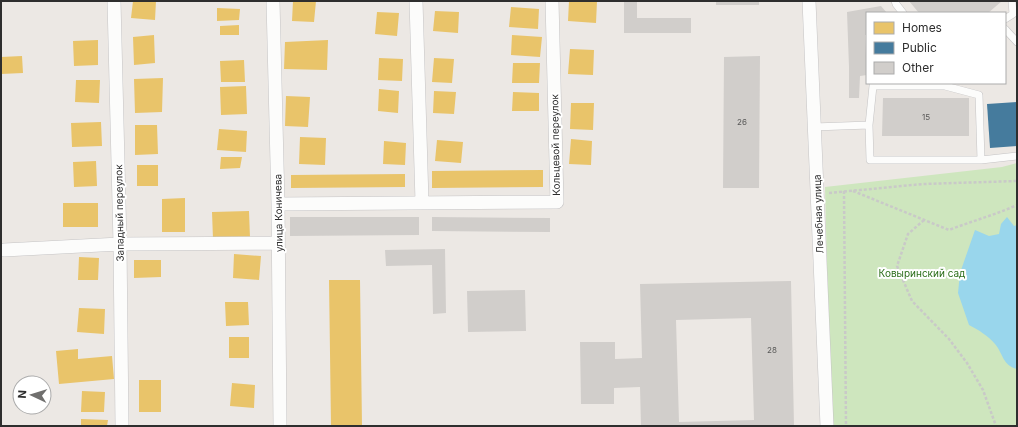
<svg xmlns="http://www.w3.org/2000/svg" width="1018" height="427" font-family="Inter,sans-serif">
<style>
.green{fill:#cee6be}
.water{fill:#99d6ec}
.homes{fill:#e9c46a}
.public{fill:#457b9d}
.building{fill:#d1cecb;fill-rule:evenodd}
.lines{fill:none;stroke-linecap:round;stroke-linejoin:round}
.service-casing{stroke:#c5c4c5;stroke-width:8}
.minor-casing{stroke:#c5c4c5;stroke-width:14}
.path{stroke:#c9c9c8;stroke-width:2.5;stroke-dasharray:3 2;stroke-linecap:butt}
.service{stroke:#fcfcfb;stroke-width:7}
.minor{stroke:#fcfcfb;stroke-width:13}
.labels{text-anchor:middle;stroke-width:4;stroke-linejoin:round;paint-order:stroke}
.number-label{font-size:8px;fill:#585857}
.street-label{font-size:10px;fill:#2e2e2e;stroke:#fff}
.park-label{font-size:10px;fill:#2c6e1b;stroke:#fff}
</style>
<rect width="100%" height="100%" fill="#ece8e4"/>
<path class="green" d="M1017 163V426H831L825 187 1002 167Z"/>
<path class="water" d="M1007 217 1014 226 1017 225V369C1002 365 1003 353 995 344 988 336 979 330 969 325L958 293 960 273 975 230 989 236 999 234 1001 224Z"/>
<path class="homes" d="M133 1H156L155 20 131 18Z
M293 1H316L314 22 292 21Z
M569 1H597L596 23 568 21Z
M511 7 539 9 538 29 509 27Z
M217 8 240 9 239 20 217 21Z
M435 11 459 12 458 33 433 31Z
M377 12 399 13 397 36 375 34Z
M239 25V35H220V26Z
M154 35 155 63 134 65 133 37Z
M512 35 542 37 540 57 511 55Z
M98 40V65L74 66 73 41Z
M328 40 327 70 284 69 285 42Z
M570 49 594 50 593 75 568 74Z
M22 56 23 73 1 74V57Z
M379 58 403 59 402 81 378 80Z
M434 58 454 59 452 83 432 82Z
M244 60 245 82H221L220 61Z
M513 63H540L539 83H512Z
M163 78 162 112 135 113 134 79Z
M76 80H100L99 103 75 102Z
M246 86 247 114 221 115 220 87Z
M379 89 399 91 398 113 378 111Z
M434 91 456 92 454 114 433 113Z
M513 92 539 93V111H512Z
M286 96 310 97 308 127 285 126Z
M571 103H594L593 130 570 129Z
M101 122 102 146 72 147 71 123Z
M135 125H157L158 154 135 155Z
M219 129 247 131 246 152 217 150Z
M300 137 326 138 325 165 299 164Z
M571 139 592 141 591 165 569 164Z
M437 140 463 142 461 163 435 161Z
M384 141 406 143 405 165 383 164Z
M221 157H242L240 168 220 169Z
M96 161 97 186 74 187 73 162Z
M137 165H158V186H137Z
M543 170V187L432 188V171Z
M405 174V187L291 188V175Z
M185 198V232H162V199Z
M63 203H98V227H63Z
M249 211 250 238 213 239 212 212Z
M234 254 261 256 259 280 233 278Z
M79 257 99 258 98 280H78Z
M134 260H161V277L134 278Z
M329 280H360L362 426H331Z
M225 302H248L249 325 226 326Z
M79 308 105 309 104 334 77 332Z
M229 337H249V358H229Z
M78 349V359L112 356 114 379 59 384 56 351Z
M139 380H161V412H139Z
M232 383 255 385 254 408 230 406Z
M82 391 105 392 104 412H81Z
M81 419 108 420 107 426H81Z"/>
<path class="public" d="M1017 102V146L990 148 987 104Z"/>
<path class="building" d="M624 1H637V18H691V33H624Z
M716 1H759V5H716Z
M909 1H1002L988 13H919Z
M881 6 887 13H867V35H865L867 75 860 76 859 98H849V67L847 12Z
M760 56 759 188H723L724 57Z
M883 98H969V136H882Z
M290 217H419V235L290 236Z
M432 217 550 218V232L432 231Z
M445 249 446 313 433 314 432 265 386 266 385 250Z
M791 281 794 426H641L640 387 614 388V404H581L580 342H615V359L642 358 640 284ZM751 318 754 420 679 422 676 320Z
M525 290 526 331 468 332 467 291Z"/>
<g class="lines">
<g class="service-casing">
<path id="service" d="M895 1 896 4 903 13
M1005 19 1013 14 1012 1
M1005 29 1017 42
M869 125 873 86H945L979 95 981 160
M814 127 869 125 870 160H981L1017 156"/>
</g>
<g class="minor-casing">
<path id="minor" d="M114 1 120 244 122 426
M273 1 278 204 280 426
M416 1 422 202
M809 1 827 426
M278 204 557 202 552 1
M4 250 120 244 278 243"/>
</g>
<path class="path" d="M844 191 846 426
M853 191 949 230C972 221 995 215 1017 205
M829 193 923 184 1017 181
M924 220 908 234 897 266 912 301 949 339 967 363 983 390 996 426"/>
<use href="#service" class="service"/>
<use href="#minor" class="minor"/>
</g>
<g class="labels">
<g class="number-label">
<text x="926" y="120">15</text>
<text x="742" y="125">26</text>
<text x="772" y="353">28</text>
</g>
<g class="street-label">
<text transform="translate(555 145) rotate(-91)" y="4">Кольцевой переулок</text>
<text transform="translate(119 213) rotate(-91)" y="4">Западный переулок</text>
<text transform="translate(278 213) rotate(-91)" y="4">улица Коничева</text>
<text transform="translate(818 214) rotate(-92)" y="4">Лечебная улица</text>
</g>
<g class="park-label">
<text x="922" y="277">Ковыринский сад</text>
</g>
</g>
<rect width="1018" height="427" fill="none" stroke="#2e2e2e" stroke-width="4"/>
<rect x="866" y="12" width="140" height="72" fill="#ffffff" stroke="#ababab"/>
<rect x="874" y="22" width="20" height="12" fill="#e9c46a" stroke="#ababab"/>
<text x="902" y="32" font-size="12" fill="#2e2e2e">Homes</text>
<rect x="874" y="42" width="20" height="12" fill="#457b9d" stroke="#ababab"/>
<text x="902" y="52" font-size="12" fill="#2e2e2e">Public</text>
<rect x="874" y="62" width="20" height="12" fill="#d1cecb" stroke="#ababab"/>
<text x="902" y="72" font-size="12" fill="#2e2e2e">Other</text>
<g transform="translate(32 395) rotate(274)"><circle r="19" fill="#ffffff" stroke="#ababab"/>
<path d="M0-3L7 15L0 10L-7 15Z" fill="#706f6e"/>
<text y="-6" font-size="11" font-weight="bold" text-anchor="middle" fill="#2e2e2e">N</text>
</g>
</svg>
